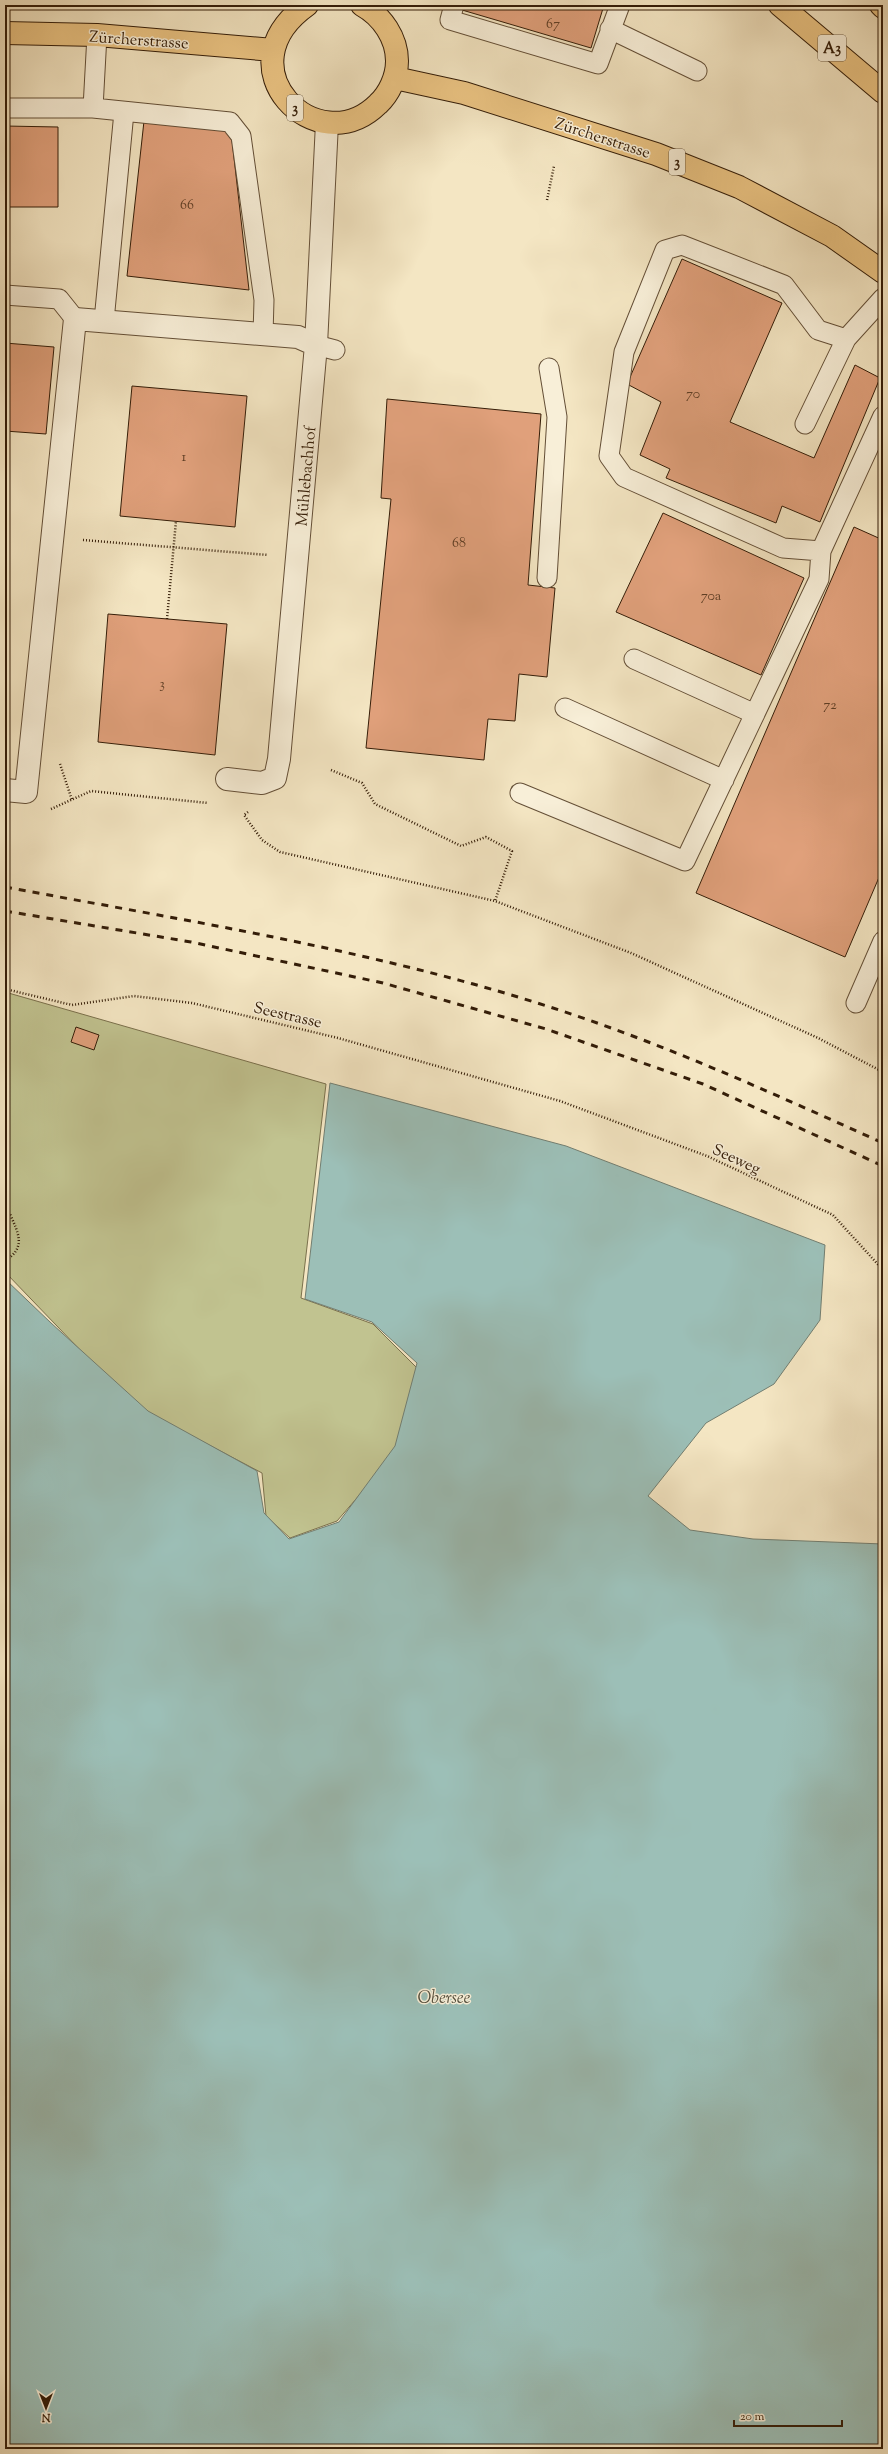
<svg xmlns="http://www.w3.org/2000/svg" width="888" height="2454" font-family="'Sorts Mill Goudy',serif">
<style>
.green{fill:#c1c390;stroke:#7a704c}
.water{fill:#9cbfb7;stroke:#727e71}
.building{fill:#e0a07b;stroke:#341d08}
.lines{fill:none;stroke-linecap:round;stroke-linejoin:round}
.service-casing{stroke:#644f37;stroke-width:21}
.minor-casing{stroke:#644f37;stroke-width:24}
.primary-casing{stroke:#341d08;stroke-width:24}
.motorway-casing{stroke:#341d08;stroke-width:24}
.path{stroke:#341d08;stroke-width:2.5;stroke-dasharray:1 2;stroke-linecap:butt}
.service{stroke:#f8efd8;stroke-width:19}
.minor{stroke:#f8efd8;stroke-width:22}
.primary{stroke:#eac382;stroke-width:22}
.motorway{stroke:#eac382;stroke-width:22}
.rail{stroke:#341d08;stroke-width:3;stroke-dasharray:7 7;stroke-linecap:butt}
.labels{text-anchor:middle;stroke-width:3;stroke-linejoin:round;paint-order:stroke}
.number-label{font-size:14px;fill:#5f3e25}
.shield{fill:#f8efd8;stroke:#6f5c46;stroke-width:1}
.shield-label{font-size:15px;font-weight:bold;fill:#341d08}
.street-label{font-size:16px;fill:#341d08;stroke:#f8efd8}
.water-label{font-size:17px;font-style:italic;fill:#534e3d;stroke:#f8efd8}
</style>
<rect width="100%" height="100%" fill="#f4e6c3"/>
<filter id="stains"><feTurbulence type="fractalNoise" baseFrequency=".005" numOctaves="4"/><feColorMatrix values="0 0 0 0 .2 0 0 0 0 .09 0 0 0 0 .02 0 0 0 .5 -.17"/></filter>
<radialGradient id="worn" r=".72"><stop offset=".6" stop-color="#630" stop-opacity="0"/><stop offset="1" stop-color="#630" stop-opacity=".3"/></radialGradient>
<path class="green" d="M5 992 326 1084 301 1298 373 1324 419 1370 401 1447 337 1521 290 1538 266 1516 262 1473 133 1405 5 1272Z"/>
<path class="water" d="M330 1083 566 1146 825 1245 820 1320 774 1384 706 1423 648 1496 690 1530 753 1539 883 1544V2449H5V1279L51 1323 148 1411 257 1471 264 1513 289 1539 339 1522 395 1446 417 1363 372 1322 305 1299Z"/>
<path class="building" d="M463 5H604L591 48 462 10Z
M144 121 231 131 249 290 127 276Z
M5 126 58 127V207H5Z
M682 259 782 303 730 422 814 458 855 365 880 378 820 522 782 506 776 523 666 478 670 469 640 455 661 402 627 384Z
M5 343 54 347 46 434 5 431Z
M132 386 247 396 235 527 120 516Z
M387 399 541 414 528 585 555 588 547 677 519 674 515 721 488 719 484 760 366 748 391 499 381 498Z
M663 513 804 578 761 675 616 612Z
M854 527 883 540V868L845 957 696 893Z
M108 614 227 624 215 755 98 742Z
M76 1027 99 1035 94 1050 71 1042Z"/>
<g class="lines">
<g class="service-casing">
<path id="service" d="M454 5 450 20 598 64 620 5
M610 29 697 71
M5 108H93L97 35
M93 108 230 122 241 136 264 300 263 335
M5 295 59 299 75 319
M883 298 846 339 818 330 784 285 682 245 665 250 624 352 609 456 624 477 783 548 821 551 883 416
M104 321 124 112
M316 345 335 350
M805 424 846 339
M547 578 557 417 549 368
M634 659 755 714
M565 708 724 780
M520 793 685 861 819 579 821 551
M856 1003 883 941"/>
</g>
<g class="minor-casing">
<path id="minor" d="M227 779 262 783 275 778 279 759 316 345 327 123
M5 790 26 792 75 319 298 337 316 345"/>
</g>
<g class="primary-casing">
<path id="primary" d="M307 5C220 67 317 164 378 104 389 94 397 77 397 61 397 38 382 16 362 5
M5 33 97 35 273 50
M395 78 464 93 656 154 739 187 832 236 883 272"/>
</g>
<g class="motorway-casing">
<path id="motorway" d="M780 5 883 92
M881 5 883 7"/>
</g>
<path class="path" d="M547 200 554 166
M83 540 268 555
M167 619 176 521
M60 764 72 800
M331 770 362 783 375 804 461 846 486 837 512 851 495 901
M51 809 91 791 208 803
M248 812 244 815 262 840 280 852 495 901 631 953 818 1038 883 1072
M5 989 72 1005 134 996 192 1003 338 1038 560 1101 707 1156 833 1215 883 1270
M5 1212 10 1214C18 1233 27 1247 5 1261"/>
<use href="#service" class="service"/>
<use href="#minor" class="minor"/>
<use href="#primary" class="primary"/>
<use href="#motorway" class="motorway"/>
<path class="rail" d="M5 887C188 921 373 950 550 1007 665 1044 774 1094 883 1143
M5 911 191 942 383 983 546 1029 703 1084 883 1166"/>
</g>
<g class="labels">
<g class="number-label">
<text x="553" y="28">67</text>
<text x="187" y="209">66</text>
<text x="693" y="398">70</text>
<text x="184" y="461">1</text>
<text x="459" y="547">68</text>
<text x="711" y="600">70a</text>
<text x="162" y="688">3</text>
<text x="830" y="709">72</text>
</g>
<g class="shield">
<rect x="818" y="35" width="28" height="26" rx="3"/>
<rect x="287" y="95" width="16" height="26" rx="3"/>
<rect x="669" y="149" width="16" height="26" rx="3"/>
</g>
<g class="shield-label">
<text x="832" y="53">A3</text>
<text x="295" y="113">3</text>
<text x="677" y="167">3</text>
</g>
<g class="street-label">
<text transform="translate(139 39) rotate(4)" y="6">Zürcherstrasse</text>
<text transform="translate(603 137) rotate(18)" y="6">Zürcherstrasse</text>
<text transform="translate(305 476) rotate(-85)" y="6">Mühlebachhof</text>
<text transform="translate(288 1014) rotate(13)" y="6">Seestrasse</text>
<text transform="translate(737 1158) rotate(25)" y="6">Seeweg</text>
</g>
<g class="water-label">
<text x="444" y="2003">Obersee</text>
</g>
</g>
<rect width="888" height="2454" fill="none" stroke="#f4e6c3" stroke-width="20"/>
<rect x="6" y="6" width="876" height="2442" fill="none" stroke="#341d08" stroke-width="2"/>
<rect x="10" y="10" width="868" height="2434" fill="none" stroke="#341d08"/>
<g transform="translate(46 2408) rotate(180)" stroke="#f8efd8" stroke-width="3" paint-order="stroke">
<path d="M0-3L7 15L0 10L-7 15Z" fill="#341d08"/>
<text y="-6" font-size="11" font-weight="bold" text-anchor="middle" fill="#341d08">N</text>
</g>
<path d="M734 2420v6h108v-6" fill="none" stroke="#341d08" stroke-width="2"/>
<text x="740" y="2420" font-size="12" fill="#341d08" stroke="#f8efd8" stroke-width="3" paint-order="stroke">20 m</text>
<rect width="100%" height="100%" filter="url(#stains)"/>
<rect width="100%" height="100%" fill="url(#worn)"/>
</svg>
